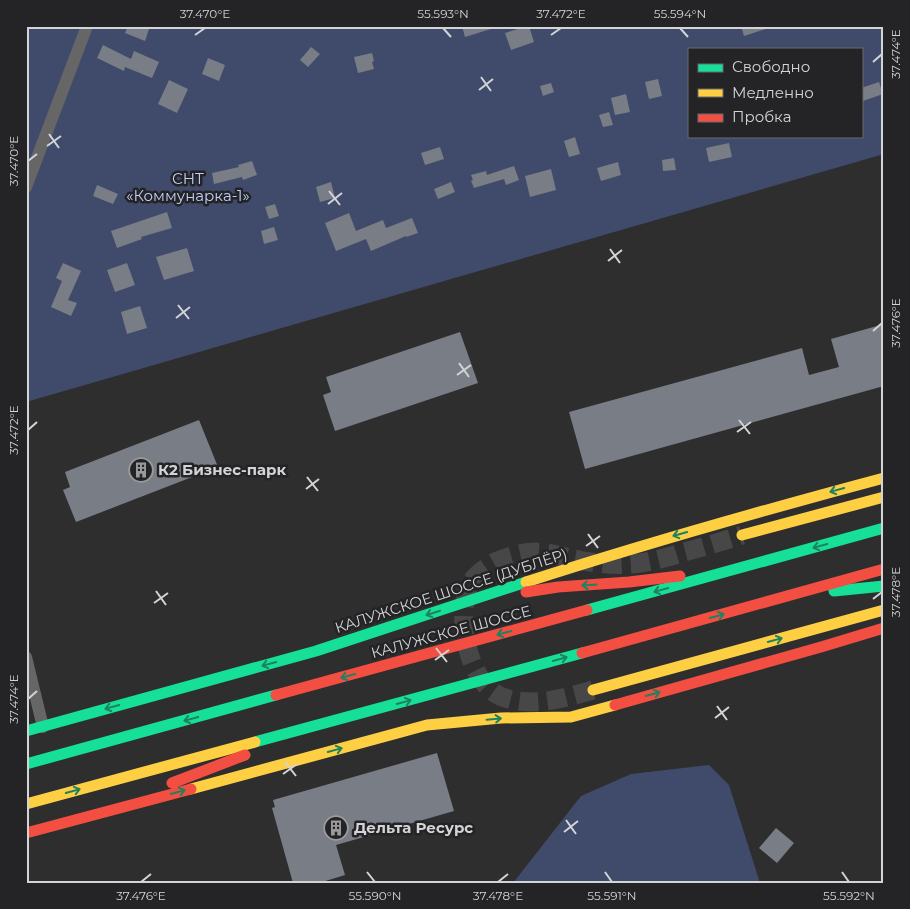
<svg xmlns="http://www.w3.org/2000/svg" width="910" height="909" font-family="Montserrat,sans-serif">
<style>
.green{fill:#404b6b;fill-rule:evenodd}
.building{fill:#797d86}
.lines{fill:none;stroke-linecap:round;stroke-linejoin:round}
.secondary-tunnel{stroke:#474748;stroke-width:19;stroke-dasharray:19 9;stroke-linecap:butt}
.street{stroke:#666;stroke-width:12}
.fast{stroke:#16e098;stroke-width:11}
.slow{stroke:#ffcf43;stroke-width:11}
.jam{stroke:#f24e42;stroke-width:11}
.oneway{stroke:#1d8260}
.ticks{fill:none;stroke:#d3d4d5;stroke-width:2}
.labels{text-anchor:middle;stroke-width:5;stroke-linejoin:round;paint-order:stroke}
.park-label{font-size:15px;fill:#c0d0fb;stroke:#242427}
.poi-label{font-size:15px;font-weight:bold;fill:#d3d4d5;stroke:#242427;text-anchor:start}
.street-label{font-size:15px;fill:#d3d4d5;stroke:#242427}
.neatline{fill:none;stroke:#d3d4d5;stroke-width:2}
.ticks-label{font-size:12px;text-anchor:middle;fill:#d3d4d5}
</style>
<rect width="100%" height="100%" fill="#2e2e2f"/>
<path class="green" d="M26 26H884V154L26 402ZM689 49H861V136H689Z
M709 765 729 785 760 883H513L581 796 631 774Z"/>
<path class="building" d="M128 26H150L145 41 125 33Z
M462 26H494V28L465 37Z
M527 26H529L534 42 511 50 505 33Z
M741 26H769V28L744 36Z
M103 45 131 59 134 51 159 62 152 78 125 67 124 71 97 58Z
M311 47 320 54 308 67 300 60Z
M372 53 374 61 372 62 374 69 358 73 354 57Z
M208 58 225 65 219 81 202 74Z
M658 79 662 96 649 99 645 82Z
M169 80 188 89 177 113 158 104Z
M879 82 883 94 863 101 861 96V88Z
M551 83 554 92 543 96 540 86Z
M626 94 630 112 615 115 611 98Z
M609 112 613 125 603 127 599 115Z
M575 137 580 154 569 157 564 141Z
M729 143 732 157 709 162 706 148Z
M440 147 444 159 425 165 421 153Z
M674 158 676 170 663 171 662 160Z
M252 161 257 175 243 180 242 177 214 184 212 173 239 167 238 165Z
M618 162 621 175 601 181 597 168Z
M514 166 519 180 506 185 504 179 474 188 471 181 473 180 471 175 486 171 487 175Z
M551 169 556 190 530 197 525 176Z
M331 182 335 198 320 202 316 187Z
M451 182 455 192 438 199 434 189Z
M97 185 118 194 113 204 93 196Z
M275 204 279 216 269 219 265 207Z
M167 212 172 228 141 237 142 239 117 248 111 231Z
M349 213 356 231 383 220 386 228 412 218 418 233 406 237V236L371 251 366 239 336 251 325 223Z
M274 227 278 240 264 244 261 231Z
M187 248 194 271 164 280 156 257Z
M63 263 81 271 68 300 77 303 71 316 51 307 62 281 56 278Z
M127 263 135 285 115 292 107 270Z
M140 306 147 328 127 334 121 312Z
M884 324V386L585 469 569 412 802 348 809 375 839 367 831 339Z
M460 332 478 383 335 431 323 395 331 392 326 377Z
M199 420 218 467 76 522 63 490 70 487 65 472Z
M437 753 454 811 336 845 345 875 319 883H293L272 808 275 807 273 800Z
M776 828 794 843 777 863 759 848Z"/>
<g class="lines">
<path class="secondary-tunnel" d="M593 690C564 698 530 709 500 696 467 681 455 615 470 584 475 575 486 567 495 562 507 557 522 552 535 552 548 552 561 556 572 559 591 562 610 566 629 564 648 563 666 558 684 552 704 547 723 541 742 535"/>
<path class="street" d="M26 187 87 26
M26 657 43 727"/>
<path class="fast" d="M834 591 884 586
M587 610 884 528
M26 731 316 651 526 582
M255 742 582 653
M26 764 276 695"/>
<path class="slow" d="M742 535 884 497
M526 582C644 544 764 510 884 478
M593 690 884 610
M191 789 427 725 501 718 571 717 615 705
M26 804 255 742"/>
<path class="jam" d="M526 592 558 587 629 582 680 576
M582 653 884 569
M276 695 587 610
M615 705 821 647 884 628
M172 783 245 755
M26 833 191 789"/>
</g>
<defs><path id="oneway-shaft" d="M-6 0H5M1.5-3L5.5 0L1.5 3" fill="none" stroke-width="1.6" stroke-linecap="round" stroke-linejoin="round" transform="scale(1.25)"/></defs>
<g class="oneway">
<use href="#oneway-shaft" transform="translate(837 490) rotate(165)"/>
<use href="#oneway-shaft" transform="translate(680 534) rotate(164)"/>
<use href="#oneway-shaft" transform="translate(820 546) rotate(165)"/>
<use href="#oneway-shaft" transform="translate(589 585) rotate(176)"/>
<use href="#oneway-shaft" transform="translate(661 590) rotate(165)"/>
<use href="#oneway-shaft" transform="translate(433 613) rotate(162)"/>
<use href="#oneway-shaft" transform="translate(717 616) rotate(-15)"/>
<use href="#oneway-shaft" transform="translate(504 633) rotate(165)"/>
<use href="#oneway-shaft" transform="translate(775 640) rotate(-15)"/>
<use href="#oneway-shaft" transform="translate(560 659) rotate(-15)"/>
<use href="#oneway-shaft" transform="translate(269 664) rotate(165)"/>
<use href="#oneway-shaft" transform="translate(348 676) rotate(165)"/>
<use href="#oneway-shaft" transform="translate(653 694) rotate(-16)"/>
<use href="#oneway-shaft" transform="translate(404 702) rotate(-15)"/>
<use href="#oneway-shaft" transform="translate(112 707) rotate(165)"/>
<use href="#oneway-shaft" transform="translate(191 719) rotate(165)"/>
<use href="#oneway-shaft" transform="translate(494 719) rotate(-5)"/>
<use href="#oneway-shaft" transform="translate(335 750) rotate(-15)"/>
<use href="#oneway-shaft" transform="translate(73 791) rotate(-15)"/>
<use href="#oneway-shaft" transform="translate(178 792) rotate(-15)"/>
</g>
<path class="ticks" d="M443 28 451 37M680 28 688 37M195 35 205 28M551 35 561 28M873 62 882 54M481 77 491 91M479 90 493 79M49 134 59 148M47 146 61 136M28 161 37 154M329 191 340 205M328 204 342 193M610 249 620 263M608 261 622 250M178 305 189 319M176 318 190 307M873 331 882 323M459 363 469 377M457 375 471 365M739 420 750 434M28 430 37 422M737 432 751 422M307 477 318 491M306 489 319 479M588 534 598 548M586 546 600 536M156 591 166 605M873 599 882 592M154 603 168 593M436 648 447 662M435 660 449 650M28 699 37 691M717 706 727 720M715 718 729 707M285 762 296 776M283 774 297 764M566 820 576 834M564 832 578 821M367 872 375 882M605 872 612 882M842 872 849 882M141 882 151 874M498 882 508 874"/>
<defs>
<g id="building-ring" transform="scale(1.25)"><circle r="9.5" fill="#242427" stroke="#999a9b" stroke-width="1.5"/><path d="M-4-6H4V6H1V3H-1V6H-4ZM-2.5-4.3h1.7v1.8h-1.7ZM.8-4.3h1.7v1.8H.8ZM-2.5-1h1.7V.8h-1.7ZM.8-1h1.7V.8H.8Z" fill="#999a9b"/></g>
</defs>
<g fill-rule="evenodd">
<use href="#building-ring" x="141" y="470"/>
<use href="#building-ring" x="336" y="828"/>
</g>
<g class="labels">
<g class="park-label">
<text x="188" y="184">СНТ<tspan x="188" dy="17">«Коммунарка-1»</tspan></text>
</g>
<g class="poi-label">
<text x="158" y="475">К2 Бизнес-парк</text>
<text x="354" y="833">Дельта Ресурс</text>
</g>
<g class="street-label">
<text transform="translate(451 591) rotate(-18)" y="5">КАЛУЖСКОЕ ШОССЕ (ДУБЛЁР)</text>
<text transform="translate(451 632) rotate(-15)" y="5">КАЛУЖСКОЕ ШОССЕ</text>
</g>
</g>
<rect width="910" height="909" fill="none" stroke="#242427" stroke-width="55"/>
<rect x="688" y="48" width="175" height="90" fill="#242427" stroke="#6a6a6d"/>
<rect x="698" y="64" width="25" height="8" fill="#16e098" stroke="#6a6a6d"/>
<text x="732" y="72" font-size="15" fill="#d3d4d5">Свободно</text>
<rect x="698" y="89" width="25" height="8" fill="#ffcf43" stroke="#6a6a6d"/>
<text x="732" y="98" font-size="15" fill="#d3d4d5">Медленно</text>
<rect x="698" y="114" width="25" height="8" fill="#f24e42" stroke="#6a6a6d"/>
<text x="732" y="122" font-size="15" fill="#d3d4d5">Пробка</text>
<rect x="28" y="28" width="854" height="854" class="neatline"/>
<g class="ticks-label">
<text x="205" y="18">37.470°E</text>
<text x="443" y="18">55.593°N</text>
<text x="561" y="18">37.472°E</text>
<text x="680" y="18">55.594°N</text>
<text transform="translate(896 54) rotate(-90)" y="4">37.474°E</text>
<text transform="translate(14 161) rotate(-90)" y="4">37.470°E</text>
<text transform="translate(896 323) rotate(-90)" y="4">37.476°E</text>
<text transform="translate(14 430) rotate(-90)" y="4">37.472°E</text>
<text transform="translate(896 592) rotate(-90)" y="4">37.478°E</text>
<text transform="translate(14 699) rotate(-90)" y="4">37.474°E</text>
<text x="141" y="900">37.476°E</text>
<text x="375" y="900">55.590°N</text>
<text x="498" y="900">37.478°E</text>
<text x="612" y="900">55.591°N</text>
<text x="849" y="900">55.592°N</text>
</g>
</svg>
